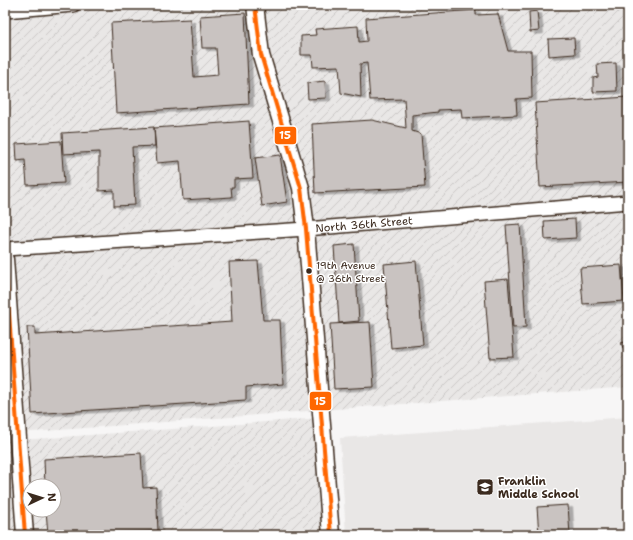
<svg xmlns="http://www.w3.org/2000/svg" width="633" height="540" font-family="'Shantell Sans',sans-serif">
<style>
.built{fill:#e9e7e6}
.industrial{fill:url(#industrial-furrows);fill-rule:evenodd}
.building{fill:#c9c3c1;stroke:#3b2a1e;filter:url(#shadow)}
.lines{fill:none;stroke-linecap:round;stroke-linejoin:round}
.minor-casing{stroke:#3b2a1e;stroke-width:16}
.major-casing{stroke:#3b2a1e;stroke-width:19}
.minor{stroke:#fff;stroke-width:13}
.major{stroke:#fff;stroke-width:16}
.bus-1-casing{stroke:#fff;stroke-width:7}
.bus-1{stroke:#f60;stroke-width:4}
.bus-dot{fill:#3b2a1e;stroke:#fff;stroke-width:1.5}
.labels{text-anchor:middle;stroke-width:3;stroke-linejoin:round;paint-order:stroke}
.bus-label{font-size:10px;fill:#3b2a1e;stroke:#fff;text-anchor:start}
.street-label{font-size:11px;fill:#3b2a1e;stroke:#fff}
.poi-label{font-size:11px;font-weight:bold;fill:#3b2a1e;stroke:#fff;text-anchor:start}
.line-badge{stroke:#fff;stroke-width:1.5}
.badge-label{font-size:11px;text-anchor:middle;font-weight:bold;fill:#fff}
</style>
<defs>
<pattern id="industrial-furrows" width="10" height="10" patternUnits="userSpaceOnUse"><rect width="10" height="10" fill="#e9e7e6"/><path d="M-1 1l2-2M0 10L10 0M9 11l2-2" fill="none" stroke="#c9c6c5"/></pattern>
<filter id="shadow"><feDropShadow dx="4.5" dy="2.5" stdDeviation="0" flood-color="#0004"/></filter>
</defs>
<rect width="100%" height="100%" fill="#f7f6f6"/>
<filter id="ink" filterUnits="userSpaceOnUse"><feTurbulence type="fractalNoise" baseFrequency=".025" numOctaves="2"/><feDisplacementMap in="SourceGraphic" scale="8" xChannelSelector="R" yChannelSelector="G"/><feConvolveMatrix kernelMatrix="1 2 1 2 8 2 1 2 1" color-interpolation-filters="sRGB"/></filter>
<g filter="url(#ink)">
<path class="built" d="M628 417V535H346L340 438Z"/>
<path class="industrial" d="M5 5H627L628 387 5 434Z
M321 418 330 535H28L21 440ZM30 486H54V510H30Z
M17 439 25 535H5V440Z"/>
<path class="building" d="M476 10V15L498 14 508 51H531L532 98 516 99 517 115 462 118 461 109 438 110V112L412 115V131L421 134 425 187 315 193 312 124 372 120 406 128 404 99 370 100 367 63 360 64 361 97 341 93 339 66 313 67 312 55H301V36L316 35 315 29 358 26 359 42 367 41 366 18Z
M537 11 539 31 530 32 529 12Z
M245 13 249 104 116 113 111 23 190 19 194 77 218 75 216 48H202L200 16Z
M574 38 575 54 549 56 548 39Z
M616 63 617 91 593 92V78L598 77 597 64Z
M325 81 326 98 308 99 307 83Z
M628 97V182L540 187 535 103Z
M249 121 253 178 234 179V187H231L232 197 183 200 180 161 157 163 154 128Z
M154 127 155 146 132 147 135 205 114 206V190L99 191V152L63 154 62 133Z
M61 141 64 183 27 185 25 160 17 161 16 144Z
M280 155 287 202 262 206 255 158Z
M575 219 576 238 545 240 544 221Z
M520 224 526 327 513 328 506 225Z
M354 244 359 321 339 323 334 246Z
M258 261 263 320H280L283 384 246 387V400L32 414 27 327H35V335L232 322 229 262Z
M416 261 423 345 391 348 384 264Z
M621 265 624 301 583 304 580 268Z
M508 279 514 357 490 358 484 281Z
M370 322 374 387 334 389 330 324Z
M628 341V352L624 350 621 343Z
M141 453 143 488 156 487 158 531 48 535 46 510H54V486H45L44 459Z
M568 505 570 535H539L537 507Z"/>
<g class="lines">
<g class="minor-casing">
<g id="minor">
<path d="M5 11 73 5"/>
<path id="s1" d="M5 249 306 229 628 202"/>
</g>
</g>
<g class="major-casing">
<path id="major" d="M255 5 261 55 301 188 306 229 331 535
M5 259 25 535"/>
</g>
<use href="#minor" class="minor"/>
<use href="#major" class="major"/>
<g class="bus-1-casing">
<path id="bus-1" d="M255 5 261 55 301 188 306 229 331 535
M5 259 25 535"/>
</g>
<use href="#bus-1" class="bus-1"/>
</g>
</g>
<defs>
<g id="school-square" transform="scale(0.9)"><rect x="-9" y="-9" width="18" height="18" rx="4" fill="#3b2a1e" stroke="#fff"/><path d="M0-5L7-2L0 1L-7-2ZM-4 1L0 2.5L4 1V4Q0 6-4 4Z" fill="#fff"/></g>
</defs>
<g fill-rule="evenodd">
<use href="#school-square" x="485" y="487"/>
</g>
<circle class="bus-dot" cx="309" cy="271" r="3.5"/>
<g class="labels">
<g class="bus-label">
<text x="316" y="269">19th Avenue<tspan x="316" dy="13">@ 36th Street</tspan></text>
</g>
<g class="street-label">
<text dy="4" stroke="none"><textPath href="#s1" startOffset="360">North 36th Street</textPath></text>
</g>
<g class="poi-label">
<text x="498" y="485">Franklin<tspan x="498" dy="13">Middle School</tspan></text>
</g>
</g>
<g class="line-badge">
<rect x="274" y="126" width="23" height="19" rx="4" fill="#f60"/>
<rect x="309" y="391" width="23" height="20" rx="4" fill="#f60"/>
</g>
<g class="badge-label">
<text x="285" y="139">15</text>
<text x="320" y="405">15</text>
</g>
<rect width="633" height="540" fill="none" stroke="#fff" stroke-width="20"/>
<rect x="10" y="10" width="613" height="520" fill="none" stroke="#3b2a1e" stroke-width="1.5" filter="url(#ink)"/>
<g transform="translate(42 498) rotate(86)"><circle r="19" fill="#ffffff" stroke="#b1aaa5"/>
<path d="M0-3L7 15L0 10L-7 15Z" fill="#3b2a1e"/>
<text y="-6" font-size="11" font-weight="bold" text-anchor="middle" fill="#3b2a1e">N</text>
</g>
</svg>
